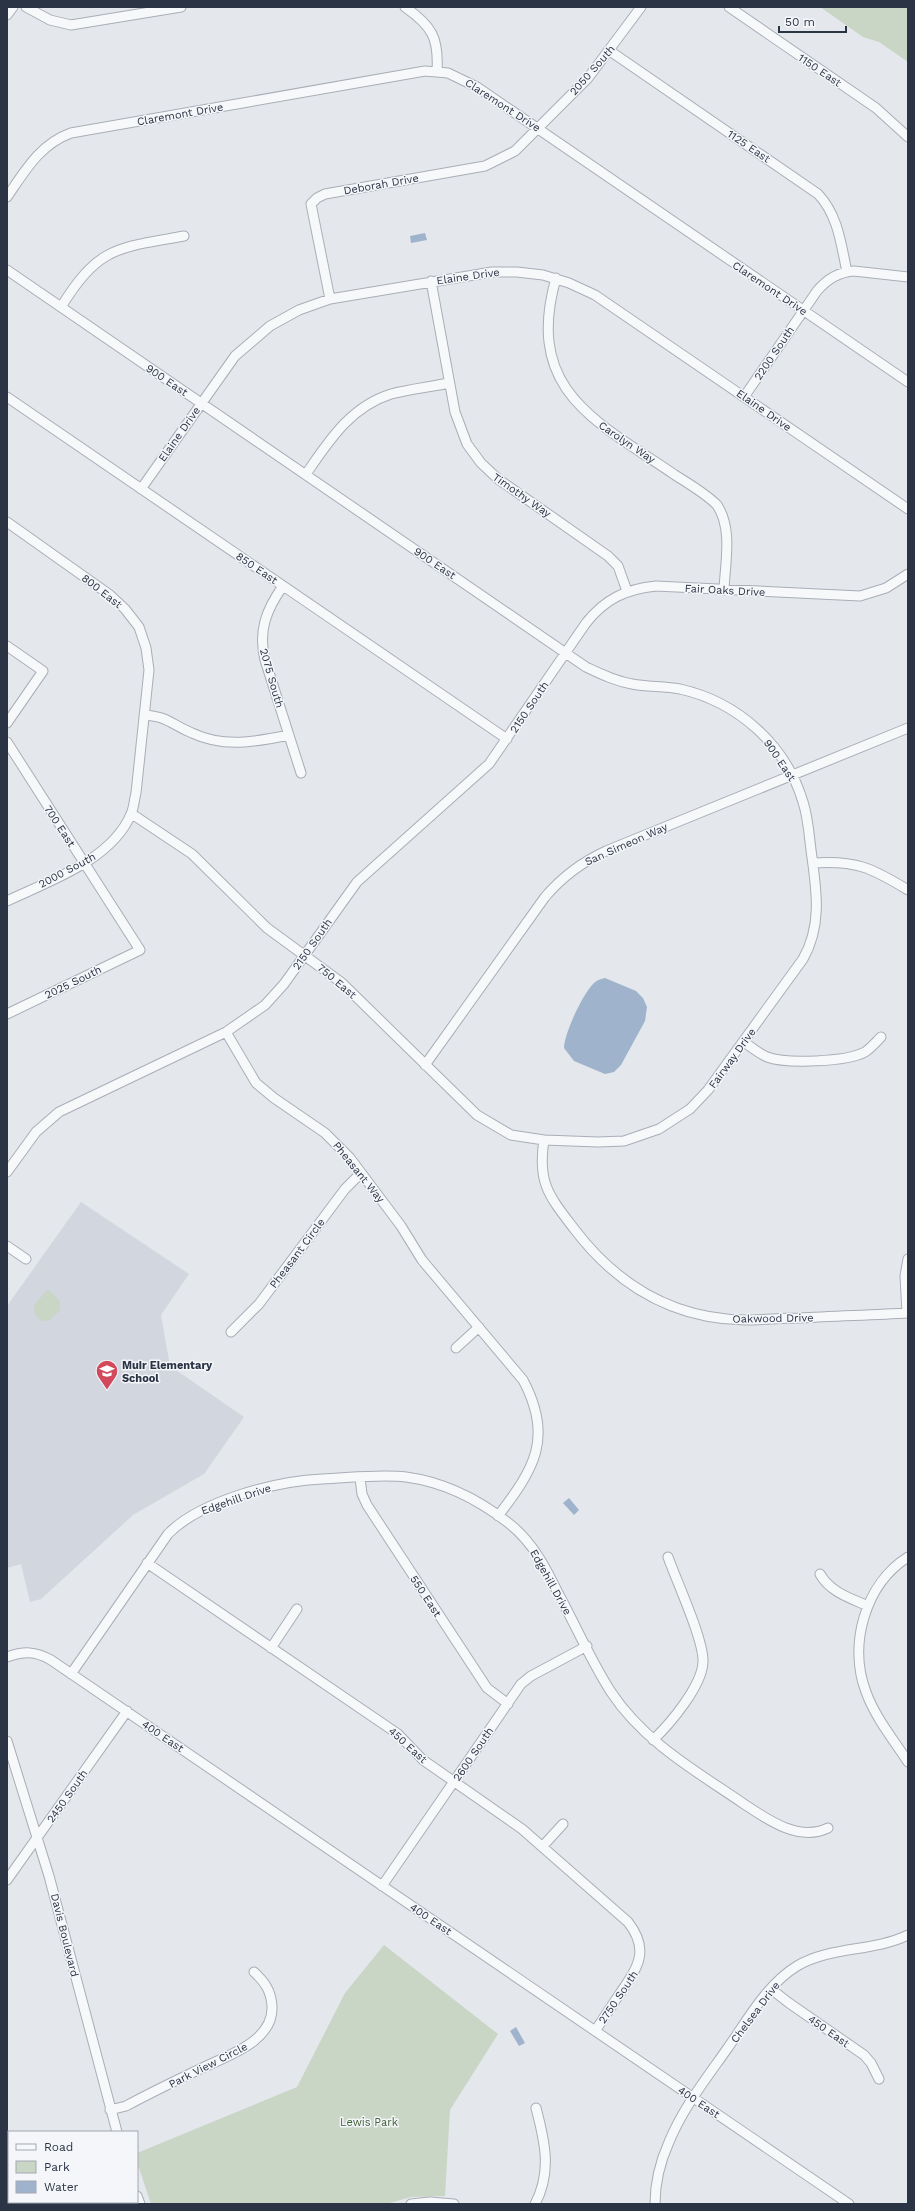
<svg xmlns="http://www.w3.org/2000/svg" width="915" height="2211" font-family="'Work Sans',sans-serif">
<style>
.built{fill:#d2d6de}
.green{fill:#c9d6c5}
.water{fill:#9fb4cc}
.lines{fill:none;stroke-linecap:round;stroke-linejoin:round}
.minor-casing{stroke:#a9aeb7;stroke-width:11}
.minor{stroke:#f7f8fa;stroke-width:9}
.labels{text-anchor:middle;stroke-width:3;stroke-linejoin:round;paint-order:stroke}
.street-label{font-size:11px;fill:#2b3445;stroke:#f4f6f9}
.poi-label{font-size:11px;font-weight:bold;fill:#2b3445;stroke:#f4f6f9;text-anchor:start}
.park-label{font-size:11px;fill:#3f6138;stroke:#f4f6f9}
</style>
<rect width="100%" height="100%" fill="#e4e7ec"/>
<path class="built" d="M81 1202 189 1274 161 1315 170 1366 244 1417 204 1474 133 1515 41 1599 30 1602 21 1564 7 1568V1306Z"/>
<path class="green" d="M820 7H908V62L879 42 863 37Z
M48 1289 60 1301V1310L50 1320 42 1321 35 1315 34 1305Z
M384 1945 498 2034 450 2110 445 2196 411 2197 386 2204H151L137 2162V2153L297 2087 345 1993Z"/>
<path class="water" d="M425 233 427 240 411 243 410 236Z
M605 978 636 991 643 998 647 1007 645 1021 621 1065 614 1072 605 1074 574 1061 564 1048C564 1034 583 993 594 983 597 980 601 979 605 978Z
M569 1498 579 1510 574 1515 563 1503Z
M516 2027 525 2043 519 2046 510 2031Z"/>
<g class="lines">
<g class="minor-casing">
<path id="minor" d="M26 7 50 20 71 25 181 7
M405 7C432 26 439 38 437 71
M729 7 876 108 908 137
M7 15 13 7
M610 51 818 194C838 215 841 244 847 272
M7 197C25 171 40 144 71 133L425 71 448 73 477 87 908 382
M7 270 586 667C601 674 615 681 632 684 647 687 664 686 680 689 738 702 786 745 803 802 808 817 809 834 811 850 816 888 823 924 803 959L708 1090 690 1109 659 1129 624 1141 598 1142 544 1140 511 1135 477 1115 342 983 267 928 192 854 132 814
M556 278C524 391 596 421 675 475 689 484 705 493 717 505 733 529 725 563 724 590
M431 281 455 412 467 444 481 463 498 479 608 556 618 566 627 591
M330 299 311 204 317 198 325 194 485 166 515 151 588 78 641 7
M61 307C99 246 117 248 184 236
M7 397 507 739
M744 397 817 291C827 279 839 272 854 271L908 277
M306 474C329 441 350 407 391 394 410 389 430 387 449 383
M141 489 235 356 270 326 299 310 330 299 492 272H517L543 275 569 283 595 295 908 509
M7 522 110 595 125 609 139 627 146 648 149 670 136 793C134 800 134 808 131 814 112 860 49 881 7 901
M283 586C266 610 258 631 265 660L301 773
M7 646 43 671 7 723
M144 715C170 717 170 724 192 733 224 748 255 742 289 735
M7 742 140 950 7 1014
M813 863C856 860 872 868 908 890
M226 1032 256 1083 274 1098 325 1133 350 1158 401 1226 422 1260 523 1380C554 1438 534 1469 498 1516
M744 1042C751 1047 758 1053 767 1057 786 1064 847 1062 865 1052 871 1048 876 1042 881 1037
M425 1065 545 897C562 877 582 862 606 851L908 728
M544 1140C537 1184 550 1197 575 1230 618 1286 673 1319 745 1320 763 1320 781 1318 799 1318 835 1316 872 1315 908 1313
M7 1172 36 1132 59 1112 226 1032 265 1005 284 984 357 882 489 764 586 623C605 599 626 589 656 586L860 596 886 588 908 574
M7 1246 26 1259
M907 1313 905 1276 908 1259
M231 1332 259 1304 345 1189 361 1173
M456 1348 479 1327
M360 1478 362 1494 367 1505 487 1688 508 1704
M908 1557C865 1584 848 1645 866 1692 875 1717 893 1739 908 1762
M147 1563 398 1734 423 1760 522 1829 628 1922C650 1950 638 1967 621 1992 612 2005 604 2018 595 2031
M820 1574C830 1592 850 1598 868 1606
M271 1648 297 1609
M7 1657C24 1651 35 1651 51 1660L849 2204
M71 1674 168 1534C200 1501 276 1481 322 1479 349 1478 379 1474 406 1477 444 1482 481 1501 511 1525 533 1543 546 1568 558 1593 576 1626 591 1661 611 1692 644 1742 696 1771 744 1804 768 1820 799 1842 828 1828
M653 1740C670 1724 702 1686 703 1662 704 1640 676 1580 668 1557
M7 1741 49 1876 117 2132
M542 1847 563 1824
M7 1880 127 1711
M382 1886 521 1684 531 1676 587 1646
M771 1989 789 2003 864 2055 871 2063 879 2079
M110 2110 126 2106C150 2093 175 2081 200 2069 226 2056 274 2042 272 2006 271 1991 265 1982 254 1972
M137 2196 140 2204
M411 2204 430 2202 454 2204
M535 2204C552 2172 545 2142 536 2108
M655 2204C655 2183 660 2162 669 2142 683 2108 706 2079 727 2049 747 2021 766 1985 797 1966 831 1946 873 1952 908 1935"/>
</g>
<use href="#minor" class="minor"/>
</g>
<defs>
<g id="school-pin" transform="scale(1.15)"><path d="M0 17L-7.5 6A9.5 9.5 0 1 1 7.5 6Z" fill="#d1495b" stroke="#f4f6f9"/><path d="M0-5L7-2L0 1L-7-2ZM-4 1L0 2.5L4 1V4Q0 6-4 4Z" fill="#fff"/></g>
</defs>
<g fill-rule="evenodd">
<use href="#school-pin" x="107" y="1371"/>
</g>
<g class="labels">
<g class="street-label">
<text transform="translate(592 70) rotate(-49)" y="4">2050 South</text>
<text transform="translate(820 70) rotate(34)" y="4">1150 East</text>
<text transform="translate(503 105) rotate(33)" y="4">Claremont Drive</text>
<text transform="translate(180 114) rotate(-10)" y="4">Claremont Drive</text>
<text transform="translate(749 146) rotate(34)" y="4">1125 East</text>
<text transform="translate(381 184) rotate(-10)" y="4">Deborah Drive</text>
<text transform="translate(468 276) rotate(-8)" y="4">Elaine Drive</text>
<text transform="translate(770 288) rotate(34)" y="4">Claremont Drive</text>
<text transform="translate(774 353) rotate(-56)" y="4">2200 South</text>
<text transform="translate(167 380) rotate(34)" y="4">900 East</text>
<text transform="translate(764 410) rotate(35)" y="4">Elaine Drive</text>
<text transform="translate(179 434) rotate(-55)" y="4">Elaine Drive</text>
<text transform="translate(627 442) rotate(34)" y="4">Carolyn Way</text>
<text transform="translate(522 495) rotate(35)" y="4">Timothy Way</text>
<text transform="translate(435 563) rotate(34)" y="4">900 East</text>
<text transform="translate(257 568) rotate(34)" y="4">850 East</text>
<text transform="translate(725 590) rotate(3)" y="4">Fair Oaks Drive</text>
<text transform="translate(102 591) rotate(38)" y="4">800 East</text>
<text transform="translate(272 678) rotate(74)" y="4">2075 South</text>
<text transform="translate(529 707) rotate(-56)" y="4">2150 South</text>
<text transform="translate(780 760) rotate(56)" y="4">900 East</text>
<text transform="translate(60 826) rotate(57)" y="4">700 East</text>
<text transform="translate(626 844) rotate(-24)" y="4">San Simeon Way</text>
<text transform="translate(67 870) rotate(-28)" y="4">2000 South</text>
<text transform="translate(312 944) rotate(-55)" y="4">2150 South</text>
<text transform="translate(337 981) rotate(40)" y="4">750 East</text>
<text transform="translate(73 982) rotate(-26)" y="4">2025 South</text>
<text transform="translate(732 1058) rotate(-54)" y="4">Fairway Drive</text>
<text transform="translate(359 1172) rotate(51)" y="4">Pheasant Way</text>
<text transform="translate(297 1253) rotate(-53)" y="4">Pheasant Circle</text>
<text transform="translate(773 1318) rotate(-1)" y="4">Oakwood Drive</text>
<text transform="translate(236 1499) rotate(-19)" y="4">Edgehill Drive</text>
<text transform="translate(551 1582) rotate(61)" y="4">Edgehill Drive</text>
<text transform="translate(426 1596) rotate(57)" y="4">550 East</text>
<text transform="translate(163 1736) rotate(34)" y="4">400 East</text>
<text transform="translate(408 1745) rotate(42)" y="4">450 East</text>
<text transform="translate(473 1754) rotate(-56)" y="4">2600 South</text>
<text transform="translate(67 1796) rotate(-55)" y="4">2450 South</text>
<text transform="translate(431 1919) rotate(34)" y="4">400 East</text>
<text transform="translate(65 1935) rotate(76)" y="4">Davis Boulevard</text>
<text transform="translate(618 1997) rotate(-56)" y="4">2750 South</text>
<text transform="translate(755 2012) rotate(-53)" y="4">Chelsea Drive</text>
<text transform="translate(829 2031) rotate(35)" y="4">450 East</text>
<text transform="translate(208 2065) rotate(-27)" y="4">Park View Circle</text>
<text transform="translate(699 2102) rotate(34)" y="4">400 East</text>
</g>
<g class="poi-label">
<text x="122" y="1369">Muir Elementary<tspan x="122" dy="13">School</tspan></text>
</g>
<g class="park-label">
<text x="369" y="2126">Lewis Park</text>
</g>
</g>
<rect width="915" height="2211" fill="none" stroke="#2b3445" stroke-width="16"/>
<rect x="8" y="2131" width="130" height="72" fill="#f4f6f9" stroke="#a4a8b1"/>
<rect x="16" y="2144" width="20" height="6" fill="#f7f8fa" stroke="#a4a8b1"/>
<text x="44" y="2151" font-size="12" fill="#2b3445">Road</text>
<rect x="16" y="2161" width="20" height="12" fill="#c9d6c5" stroke="#a4a8b1"/>
<text x="44" y="2171" font-size="12" fill="#2b3445">Park</text>
<rect x="16" y="2181" width="20" height="12" fill="#9fb4cc" stroke="#a4a8b1"/>
<text x="44" y="2191" font-size="12" fill="#2b3445">Water</text>
<path d="M779 26v6h67v-6" fill="none" stroke="#2b3445" stroke-width="2"/>
<text x="785" y="26" font-size="12" fill="#2b3445" stroke="#f4f6f9" stroke-width="3" paint-order="stroke">50 m</text>
</svg>
